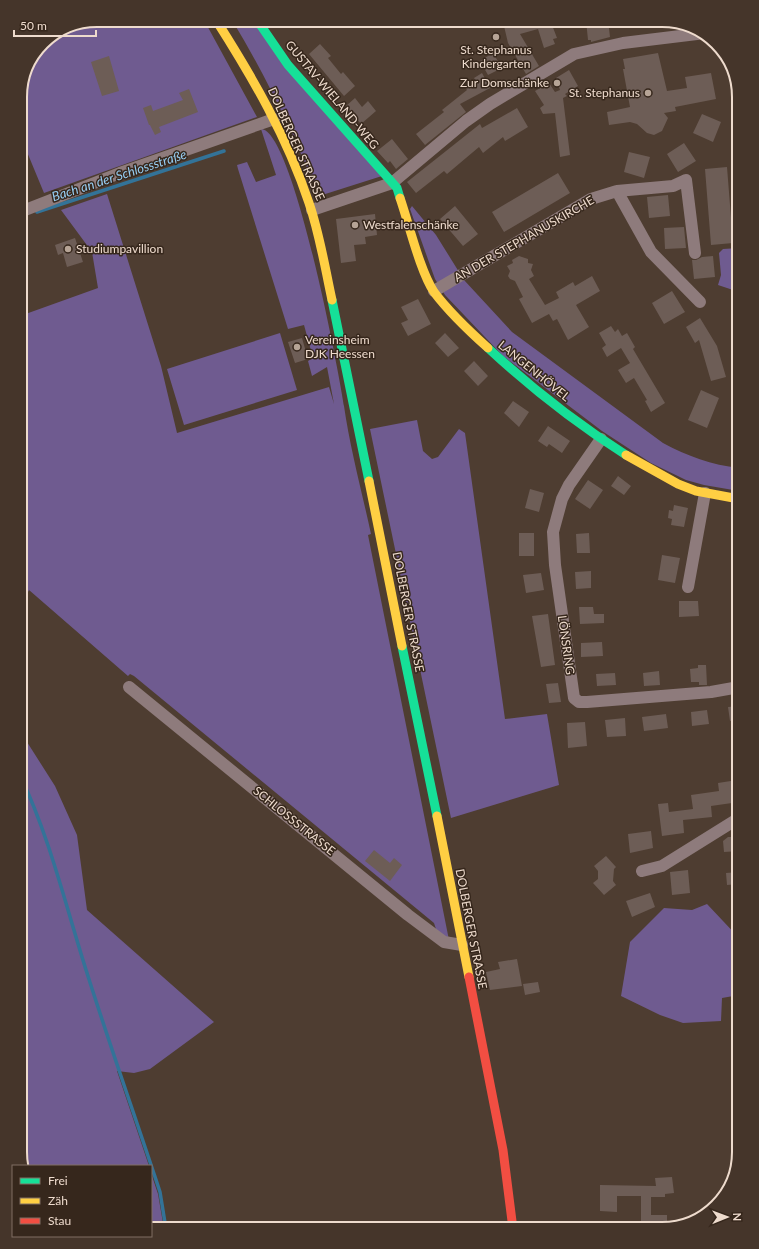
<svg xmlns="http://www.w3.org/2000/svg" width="759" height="1249" font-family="Lato,sans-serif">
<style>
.green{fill:#6f5b90}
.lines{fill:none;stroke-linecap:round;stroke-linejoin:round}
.stream{stroke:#337398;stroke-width:3.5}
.building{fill:#6d5d56}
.street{stroke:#8e7b7c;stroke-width:12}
.fast{stroke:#16e098;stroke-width:9}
.slow{stroke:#ffcf43;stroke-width:9}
.jam{stroke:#f24e42;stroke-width:9}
.poi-dot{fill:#b6a496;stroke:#36271c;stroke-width:1.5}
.labels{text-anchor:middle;stroke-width:3;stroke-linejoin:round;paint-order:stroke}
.poi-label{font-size:12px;fill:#eedbcd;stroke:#36271c;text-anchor:start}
.street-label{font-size:12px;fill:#eedbcd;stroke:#36271c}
.water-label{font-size:13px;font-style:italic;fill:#97cdf2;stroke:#36271c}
.rim{fill:none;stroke:#eedbcd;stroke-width:2}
</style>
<rect width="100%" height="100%" fill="#4e3d31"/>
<path class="green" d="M98 20H204L257 117 44 193 20 135V93L28 63 43 43 68 26Z
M232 20H252L382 176 319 196C294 135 266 76 232 20Z
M261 129C293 129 339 372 344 406 350 448 362 492 371 534L368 535 449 940 437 932 434 923 134 676 130 674 128 676 29 590 20 608V316L98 288 92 252 61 210 107 194 161 366 177 433 329 387 334 404 327 367 312 376 308 361 313 358 304 325 288 329 238 169 237 165 247 162 256 182 276 175Z
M412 206 436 235 464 280 512 332 663 443C687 456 712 465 739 468V491L704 485 686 480 651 463 602 431 503 356 445 295 435 279 410 209Z
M739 248V292L718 285 721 275 719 253 723 249Z
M280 333 297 390 184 425 167 369Z
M417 420 423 451 432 459 438 457 459 429 465 433 505 719 547 714 559 785 451 818 370 429Z
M20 731 55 786 77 835 87 910 214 1022 150 1069 134 1073 117 1071 149 1166H23L20 1151Z
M707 904 739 938V995L722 998 721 1021 683 1023 660 1015 621 996 630 942 664 908 692 910Z
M151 1173 158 1194 164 1229H151Z"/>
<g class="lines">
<path class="stream" d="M37 212 224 151
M20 775C50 838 66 907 87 973 110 1046 136 1119 160 1192L166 1229"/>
</g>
<path class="building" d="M505 20H560L561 23 552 25 557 38 553 39 555 44 544 48 538 29 520 34 539 66 526 74 508 43 504 26H507Z
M586 20H608L610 37 591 42V40H588Z
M320 44 331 56 328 58 341 74 343 72 355 86 344 96 309 54Z
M493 53 502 68 488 75 480 61Z
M658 53 667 91 687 88 685 77 711 73 716 99 675 107 676 111 664 113 668 118 662 131 654 135 647 133 637 124 630 122 609 125 607 112 630 107 623 69H625L623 59Z
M109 56 119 91 102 96 91 62Z
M569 70 578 86 565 94 567 96 563 98 570 155 560 157 555 113 543 114 540 108 544 105 535 91 549 83 555 92 560 90 556 78Z
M482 73 490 88 460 104 466 112 425 145 416 134 444 112 442 110 467 90 465 87 476 81 474 78Z
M189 89 198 112 159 127 161 132 155 135 150 125H149L143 108 151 105 153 111 183 100 179 93Z
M355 98 362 107 368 101 376 111 361 124 346 106Z
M517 108 528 127 505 141 503 137 483 153 479 147 447 174 444 171 416 193 407 182 480 124 482 128Z
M702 114 721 122 713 142 693 133Z
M392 139 408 159 396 169 390 161 388 163 377 151Z
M684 143 696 161 678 172 667 154Z
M629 152 650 157 644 178 624 172Z
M727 167 733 243 711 245 705 169Z
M558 173 570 193 504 232 492 212Z
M668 195 670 216 649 218 647 197Z
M455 206 478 234 463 246 440 219Z
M375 214 377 235 365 237 366 244 354 245 356 261 341 263 336 219Z
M684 227 686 248 665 249 664 228Z
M75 238 83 262 67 267 63 253 58 255 55 245Z
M519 256 528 259V263L533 264 531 270 534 276 529 279 545 305 559 298 556 292 573 282 575 286 592 276 600 291 576 305 589 327 568 340 557 319 553 321 549 314 532 323 519 299 523 297 515 281 510 279 508 276 510 271 507 266 513 263 512 260Z
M713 256 715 277 694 279 692 260H696L702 257Z
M672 291 685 312 664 324 652 303Z
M418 299 431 324 408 336 401 323 408 320 401 307Z
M700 318 717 346 726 377 711 381 699 340 695 343 686 327Z
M611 326 615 332 618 329 622 336 627 333 635 347 633 349 665 403 651 412 645 401 647 400 634 378 626 383 618 370 630 363 621 348 607 357 602 348 606 345 599 333Z
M445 333 459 348 448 357 435 343Z
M302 338 308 359 295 363 288 342Z
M474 361 488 376 478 386 464 371Z
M701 390 719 398 707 428 688 420Z
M513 401 529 412 519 427 504 413Z
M548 426 570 441 562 453 549 444 547 447 538 441Z
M618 476 631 486 624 495 611 486Z
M588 480 603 490 590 509 575 499Z
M530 489 544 493 539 512 525 508Z
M674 505 688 508 684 527 671 525 672 519 668 518 669 510 673 511Z
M519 533H534V556H519Z
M589 533 590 553H577L576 534Z
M662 555 680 558 675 583 658 580Z
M591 571V588L576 589 575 572Z
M541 573 544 590 526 593 523 575Z
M679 601H698L699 616 679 617Z
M579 607H593L594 614H604V623L580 624Z
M548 614 555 665 541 667 532 616Z
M602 642 603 656 581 657V643Z
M698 665H706L707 685H699V682H691L690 669 698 668Z
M659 671 660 685 644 686 643 673Z
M615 673 616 685 597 686 596 674Z
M558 683 561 702 549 703 546 684Z
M739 706V720L730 721 728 707Z
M707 710 709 724 692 726 691 712Z
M666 714 668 728 644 731 642 717Z
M625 718 626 736 607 737 605 720Z
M585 722 587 746 568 748 567 723Z
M737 780 739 802 711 806 712 817 683 820 684 833 662 836 658 804 668 803 669 812 693 809 691 795 719 791 718 783Z
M651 831 653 848 630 853 628 834Z
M728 837H739V851L724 852 723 841Z
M374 850 390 863 394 858 402 865 390 881 365 861Z
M606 856 616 867 614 869 613 881 616 885 604 895 593 883 598 879V871L594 866Z
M688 870 690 893 672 895 670 872Z
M739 872V884L727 885 726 873Z
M650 893 655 907 632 917 626 901Z
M517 959 522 986 490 990 486 972 500 969 498 962Z
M538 982 540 992 525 995 523 984Z
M672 1177 674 1193 665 1194V1197H651V1215H667V1228L641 1229V1196H617V1212L600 1211V1185L656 1186 655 1178Z"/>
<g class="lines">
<path class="street" d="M617 191 673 186 686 180 695 253
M312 210 392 183 466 121 490 104 574 54 623 43 705 33
M20 212 120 173 274 119
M434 291 591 199 617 191 651 252 700 302
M601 439 569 485 562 499 553 532 555 565 574 698 579 702H587L711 692 739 687
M688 587 705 493
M129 687 408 915 444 942 462 945
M642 871 662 866 739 818"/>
<path class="fast" d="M257 20 288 65 397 188 400 198
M332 300 369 481
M488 348C530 387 577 424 626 455
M402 646 437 816"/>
<path class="slow" d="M216 20C253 78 287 137 309 203 320 235 325 268 332 300
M400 198C409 224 420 271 434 292 449 312 469 331 488 348
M626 455 678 484 696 491 739 499
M369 481 402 646
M437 816 469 977"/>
<path class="jam" d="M469 977 503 1150 513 1229"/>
</g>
<g class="poi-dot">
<circle cx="496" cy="37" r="4"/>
<circle cx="557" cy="83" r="4"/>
<circle cx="648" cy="93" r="4"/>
<circle cx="355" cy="225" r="4"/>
<circle cx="68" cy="249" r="4"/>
<circle cx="297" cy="347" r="4"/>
</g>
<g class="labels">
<g class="poi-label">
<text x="496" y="54" text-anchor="middle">St. Stephanus<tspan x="496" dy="14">Kindergarten</tspan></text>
<text x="549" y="87" text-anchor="end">Zur Domschänke</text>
<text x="640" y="97" text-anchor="end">St. Stephanus</text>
<text x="363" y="229">Westfalenschänke</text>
<text x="76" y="253">Studiumpavillion</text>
<text x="305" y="344">Vereinsheim<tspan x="305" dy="14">DJK Heessen</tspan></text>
</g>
<g class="street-label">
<text transform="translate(332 95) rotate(50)" y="4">GUSTAV-WIELAND-WEG</text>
<text transform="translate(296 144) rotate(66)" y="4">DOLBERGER STRASSE</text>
<text transform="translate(524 239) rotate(-30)" y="4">AN DER STEPHANUSKIRCHE</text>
<text transform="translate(534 371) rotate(39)" y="4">LANGENHÖVEL</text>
<text transform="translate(408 612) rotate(79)" y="4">DOLBERGER STRASSE</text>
<text transform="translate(566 645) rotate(82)" y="4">LÖNSRING</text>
<text transform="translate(294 821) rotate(39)" y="4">SCHLOSSSTRASSE</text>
<text transform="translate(471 929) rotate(79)" y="4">DOLBERGER STRASSE</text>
</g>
<g class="water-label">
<text transform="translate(119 175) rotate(-18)" y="5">Bach an der Schlossstraße</text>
</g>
</g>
<path d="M0 0H759V1249H0ZM97 27H662A70 70 0 0 1 732 97V1152A70 70 0 0 1 662 1222H97A70 70 0 0 1 27 1152V97A70 70 0 0 1 97 27Z" fill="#45352a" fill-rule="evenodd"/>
<path class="rim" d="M97 27H662A70 70 0 0 1 732 97V1152A70 70 0 0 1 662 1222H97A70 70 0 0 1 27 1152V97A70 70 0 0 1 97 27Z"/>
<rect x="12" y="1165" width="140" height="72" fill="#36271c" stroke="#806f63"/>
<rect x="20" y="1178" width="20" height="6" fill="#16e098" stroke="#806f63"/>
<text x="48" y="1185" font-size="12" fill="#eedbcd">Frei</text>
<rect x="20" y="1198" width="20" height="6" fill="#ffcf43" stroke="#806f63"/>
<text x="48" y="1205" font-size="12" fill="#eedbcd">Zäh</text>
<rect x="20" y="1218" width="20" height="6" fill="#f24e42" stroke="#806f63"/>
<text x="48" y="1225" font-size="12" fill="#eedbcd">Stau</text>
<g transform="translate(727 1217) rotate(89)" stroke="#36271c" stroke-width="3" paint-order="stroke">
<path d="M0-3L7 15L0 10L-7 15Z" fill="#eedbcd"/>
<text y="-6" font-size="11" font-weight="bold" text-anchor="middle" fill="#eedbcd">N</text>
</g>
<path d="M14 30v6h82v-6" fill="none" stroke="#eedbcd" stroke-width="2"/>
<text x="20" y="30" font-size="12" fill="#eedbcd" stroke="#36271c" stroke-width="3" paint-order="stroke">50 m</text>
</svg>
